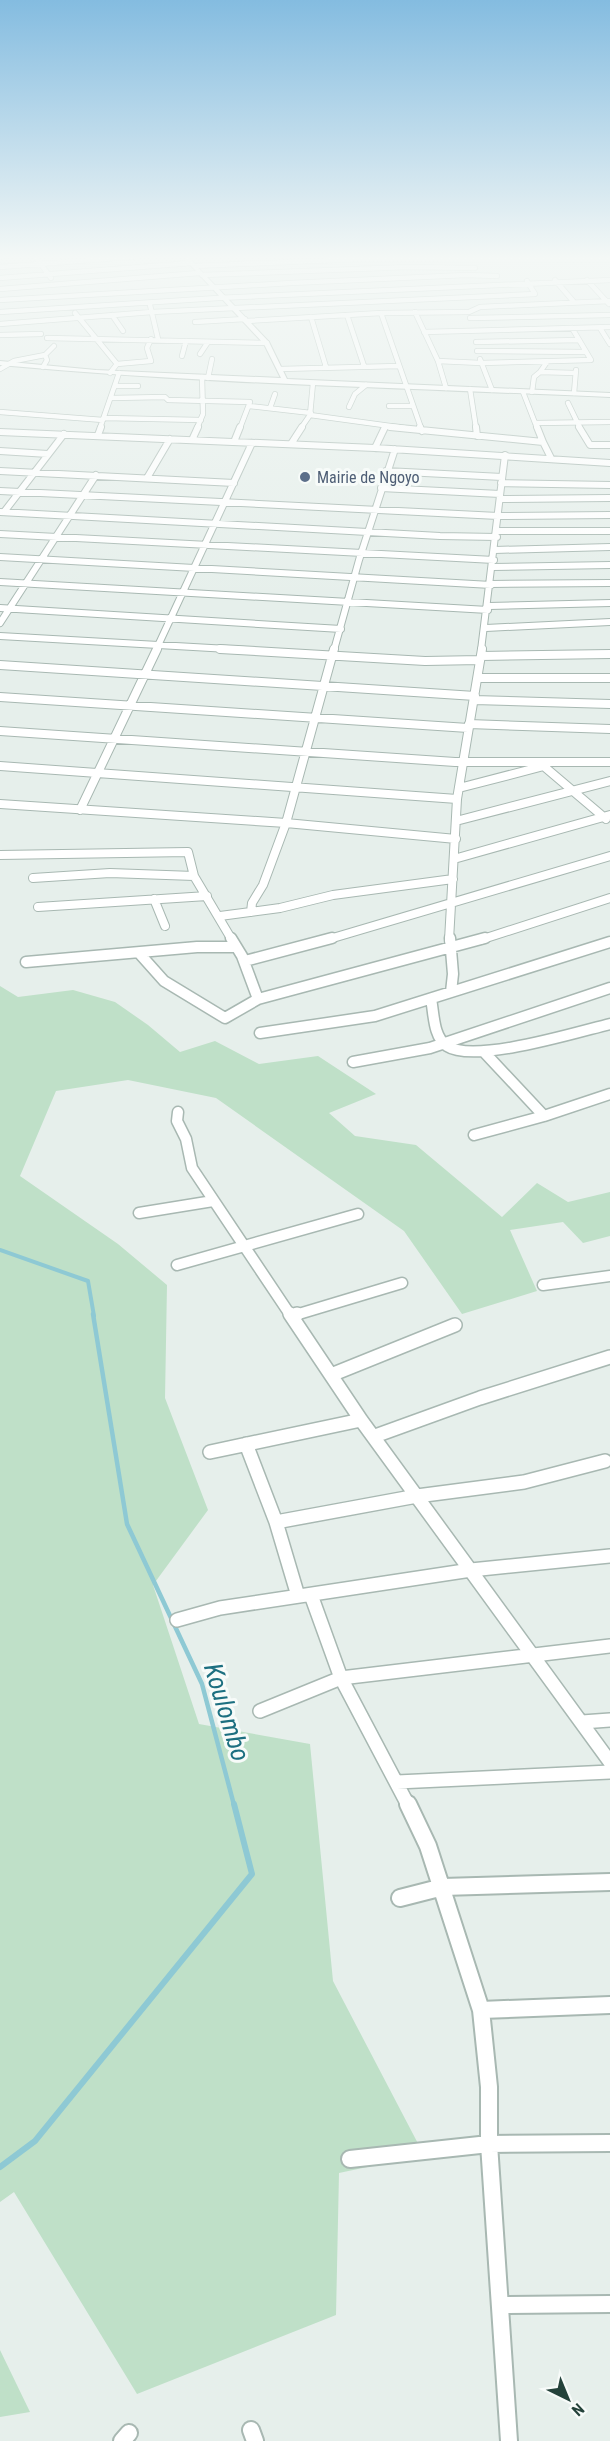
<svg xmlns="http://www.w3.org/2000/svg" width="610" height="2441" font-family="'Roboto Condensed',sans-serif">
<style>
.green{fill:#bfe0c8}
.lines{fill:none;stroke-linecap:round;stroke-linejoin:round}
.stream-far2{stroke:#8ec9d4;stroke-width:4}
.stream-far1{stroke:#8ec9d4;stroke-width:4.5}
.stream{stroke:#8ec9d4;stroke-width:6}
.minor-far5-casing{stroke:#a8b8b2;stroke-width:6}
.minor-far4-casing{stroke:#a8b8b2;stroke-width:8}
.minor-far3-casing{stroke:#a8b8b2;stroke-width:10}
.minor-far2-casing{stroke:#a8b8b2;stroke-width:13}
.minor-far1-casing{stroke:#a8b8b2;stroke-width:16}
.minor-casing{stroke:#a8b8b2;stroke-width:20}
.tertiary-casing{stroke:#a8b8b2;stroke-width:2}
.minor-far5{stroke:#fff;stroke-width:4.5}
.minor-far4{stroke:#fff;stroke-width:6}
.minor-far3{stroke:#fff;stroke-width:8}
.minor-far2{stroke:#fff;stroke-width:10}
.minor-far1{stroke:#fff;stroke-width:13}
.minor{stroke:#fff;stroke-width:16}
.tertiary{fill:#fff;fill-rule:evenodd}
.service-dot{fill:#5c6f8a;stroke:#f7fbf9;stroke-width:2}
.labels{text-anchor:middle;stroke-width:6;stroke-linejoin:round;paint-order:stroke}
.far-service-label{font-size:16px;fill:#4e5e75;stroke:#f7fbf9;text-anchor:start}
.near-water-label{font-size:26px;font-style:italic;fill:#1c6f80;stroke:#f7fbf9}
</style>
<rect width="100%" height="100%" fill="#e6efeb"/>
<path class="green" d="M0 986 18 997 73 990 115 1002 148 1025 180 1052 215 1041 259 1064 318 1056 376 1094 329 1113 355 1136 416 1145 502 1217 537 1183 568 1202 610 1192V1236L583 1243 563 1222 510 1230 537 1291 462 1314 404 1231 216 1098 128 1080 56 1091 20 1176 118 1244 167 1285 165 1398 208 1510 153 1585 199 1724 310 1744 333 1981 424 2155 339 2173 336 2315 137 2394 14 2192 0 2202Z
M0 2350 30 2412 0 2417Z"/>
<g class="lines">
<path class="stream-far2" d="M0 1250 88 1281 94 1316"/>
<path class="stream-far1" d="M93 1314 127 1524 202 1684 234 1805"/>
<path class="stream" d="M0 2167 35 2141 252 1874 234 1804"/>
<g class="minor-far5-casing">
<path id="minor-far5" d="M35 256 51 278
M0 257 6 256
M194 266 358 259 610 260
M0 267 143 256
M202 275 408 267 475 268
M0 278 191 263
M555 280 573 301
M587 280 609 304
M0 289 199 273
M0 300 291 283 466 275 497 276
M150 305 158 339
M0 312 218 298 610 280
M415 312 438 361 446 388
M75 313 117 364 110 373
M381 313 421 428
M112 315 123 331
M347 315 364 366
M311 317 326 367
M470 318 610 315
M246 321 381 313 469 312 480 307 610 301
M195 322 245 319
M0 324 152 312 535 294 527 281
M600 328 610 344
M424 332 610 327
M0 335 41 334
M47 338 267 343
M476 342 579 340
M477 351 585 352
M200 354 208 342
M182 356 186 341
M480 359 492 390
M438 361 481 363 591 360 572 328
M547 362 540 372 575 373
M117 364 151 361 147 348 151 339
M43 367 47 360 45 355 54 346
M0 369 14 361 45 355
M280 369 399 366
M208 378 212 359
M313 383 310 415 405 428
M115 386H138
M470 389 476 428
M523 392 537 428
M532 392 534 377 540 372
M574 393 576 370
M111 398 165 397 168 400 250 402 240 428
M568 403 580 428
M249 406 311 413
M389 406H412
M349 407 355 394 366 385
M270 408 275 394
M0 412 103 420
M104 418 201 420
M535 423 610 422
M100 428 119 373
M197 428 203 414 202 377
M301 428 310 415"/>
</g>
<g class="minor-far4-casing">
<path id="minor-far4" d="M390 427 543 442 551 458
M420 427 422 431
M476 427 477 436
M537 427 543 442
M579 427 590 445H610
M0 432 375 448 610 463
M98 435 101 427
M192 440 198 427
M234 442 240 427
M291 444 302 427
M375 448 385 427
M0 451 48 454
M0 471 234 483
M386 471 502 477
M147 478 170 439
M501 483 610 485
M381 488 500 494
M0 491 498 516 610 515
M500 499 610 498
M0 512 440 536 497 537
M4 512 64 434
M498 531H610
M0 534 494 560
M495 550 610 547
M0 557 491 585
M493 567 610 565
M0 582 488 610
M491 584 610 583
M489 606 610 603
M0 608 341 629
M0 623 96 475
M486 628 610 622
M0 636 246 650
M156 650 252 443
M334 650 359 560 395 449
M481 650 505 455"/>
</g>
<g class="minor-far3-casing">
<path id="minor-far3" d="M220 649 425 661 480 660
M481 656 610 654
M0 665 475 696
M478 678H610
M0 697 468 728
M474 700 610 704
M469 724 610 729
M0 731 455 762H610
M540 763 606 819
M0 766 457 799
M459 788 540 767
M0 804 286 823 456 839
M80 810 157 649
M456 821 610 781
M0 855 188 852 194 876 232 940
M454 859 610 815
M33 878 110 873 194 876
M154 899 165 926
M38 907 207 896
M251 912 252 903 263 885 286 823 334 649
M220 916 280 908 333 895 453 879
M326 940 610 856
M449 940 457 799 482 649
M480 940 610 898"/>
</g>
<g class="minor-far2-casing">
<path id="minor-far2" d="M450 938 453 974 451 992
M139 953 164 981 225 1018 258 999 242 956 231 938
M245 961 332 938
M26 962 197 947H236
M258 999 485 938
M431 999C434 1013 433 1037 447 1046 474 1064 577 1032 610 1024
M260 1033 375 1016 610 942
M485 1053 544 1116
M353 1062 430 1048 610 988
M178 1112 177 1121 186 1139 192 1168 291 1316
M474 1135 544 1116 610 1094
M139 1213 213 1201
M177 1265 358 1214
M543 1285 610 1276
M292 1316 402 1283"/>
</g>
<g class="minor-far1-casing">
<path id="minor-far1" d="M290 1314 361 1420 610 1762
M292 1316 297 1314
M331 1375 455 1325
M375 1436 480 1398 610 1357
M246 1444 276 1522 298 1596
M210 1452 361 1420
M276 1522 417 1496 524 1482 605 1461
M311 1595 341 1678 408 1805
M177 1620 220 1608 471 1570 610 1556
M260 1711 341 1678 610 1646
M582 1722 610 1720
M397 1782 610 1772"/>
</g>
<g class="minor-casing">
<path id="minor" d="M408 1804 428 1846 481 2010 489 2087V2144L509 2441
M400 1898 443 1887 610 1882
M481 2010 610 2005
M350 2159 489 2144 610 2143
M500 2305 610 2304
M251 2430 255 2441
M122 2441 129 2433"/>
</g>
<g class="tertiary-casing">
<path id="tertiary" d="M182 256H187L269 342 287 379 610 393V397C406 388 204 384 0 365V361L96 370 281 378 264 344Z"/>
</g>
<use href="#minor-far5" class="minor-far5"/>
<use href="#minor-far4" class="minor-far4"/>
<use href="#minor-far3" class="minor-far3"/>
<use href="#minor-far2" class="minor-far2"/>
<use href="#minor-far1" class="minor-far1"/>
<use href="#minor" class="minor"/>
<use href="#tertiary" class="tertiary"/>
</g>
<linearGradient id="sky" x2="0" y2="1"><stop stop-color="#84bce0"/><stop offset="0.43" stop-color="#f4f8f6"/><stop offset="1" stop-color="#f4f8f6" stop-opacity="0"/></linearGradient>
<rect width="610" height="598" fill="url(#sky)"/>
<circle class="service-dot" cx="305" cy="477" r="6"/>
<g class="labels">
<g class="far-service-label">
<text x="317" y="483">Mairie de Ngoyo</text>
</g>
<g class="near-water-label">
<text transform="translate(227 1712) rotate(73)" y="9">Koulombo</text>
</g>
</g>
<g transform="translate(568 2399) rotate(137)" stroke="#f7fbf9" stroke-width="4.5" paint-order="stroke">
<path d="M0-4.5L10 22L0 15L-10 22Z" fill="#24423a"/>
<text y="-9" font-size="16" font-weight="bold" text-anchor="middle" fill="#24423a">N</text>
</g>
</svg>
